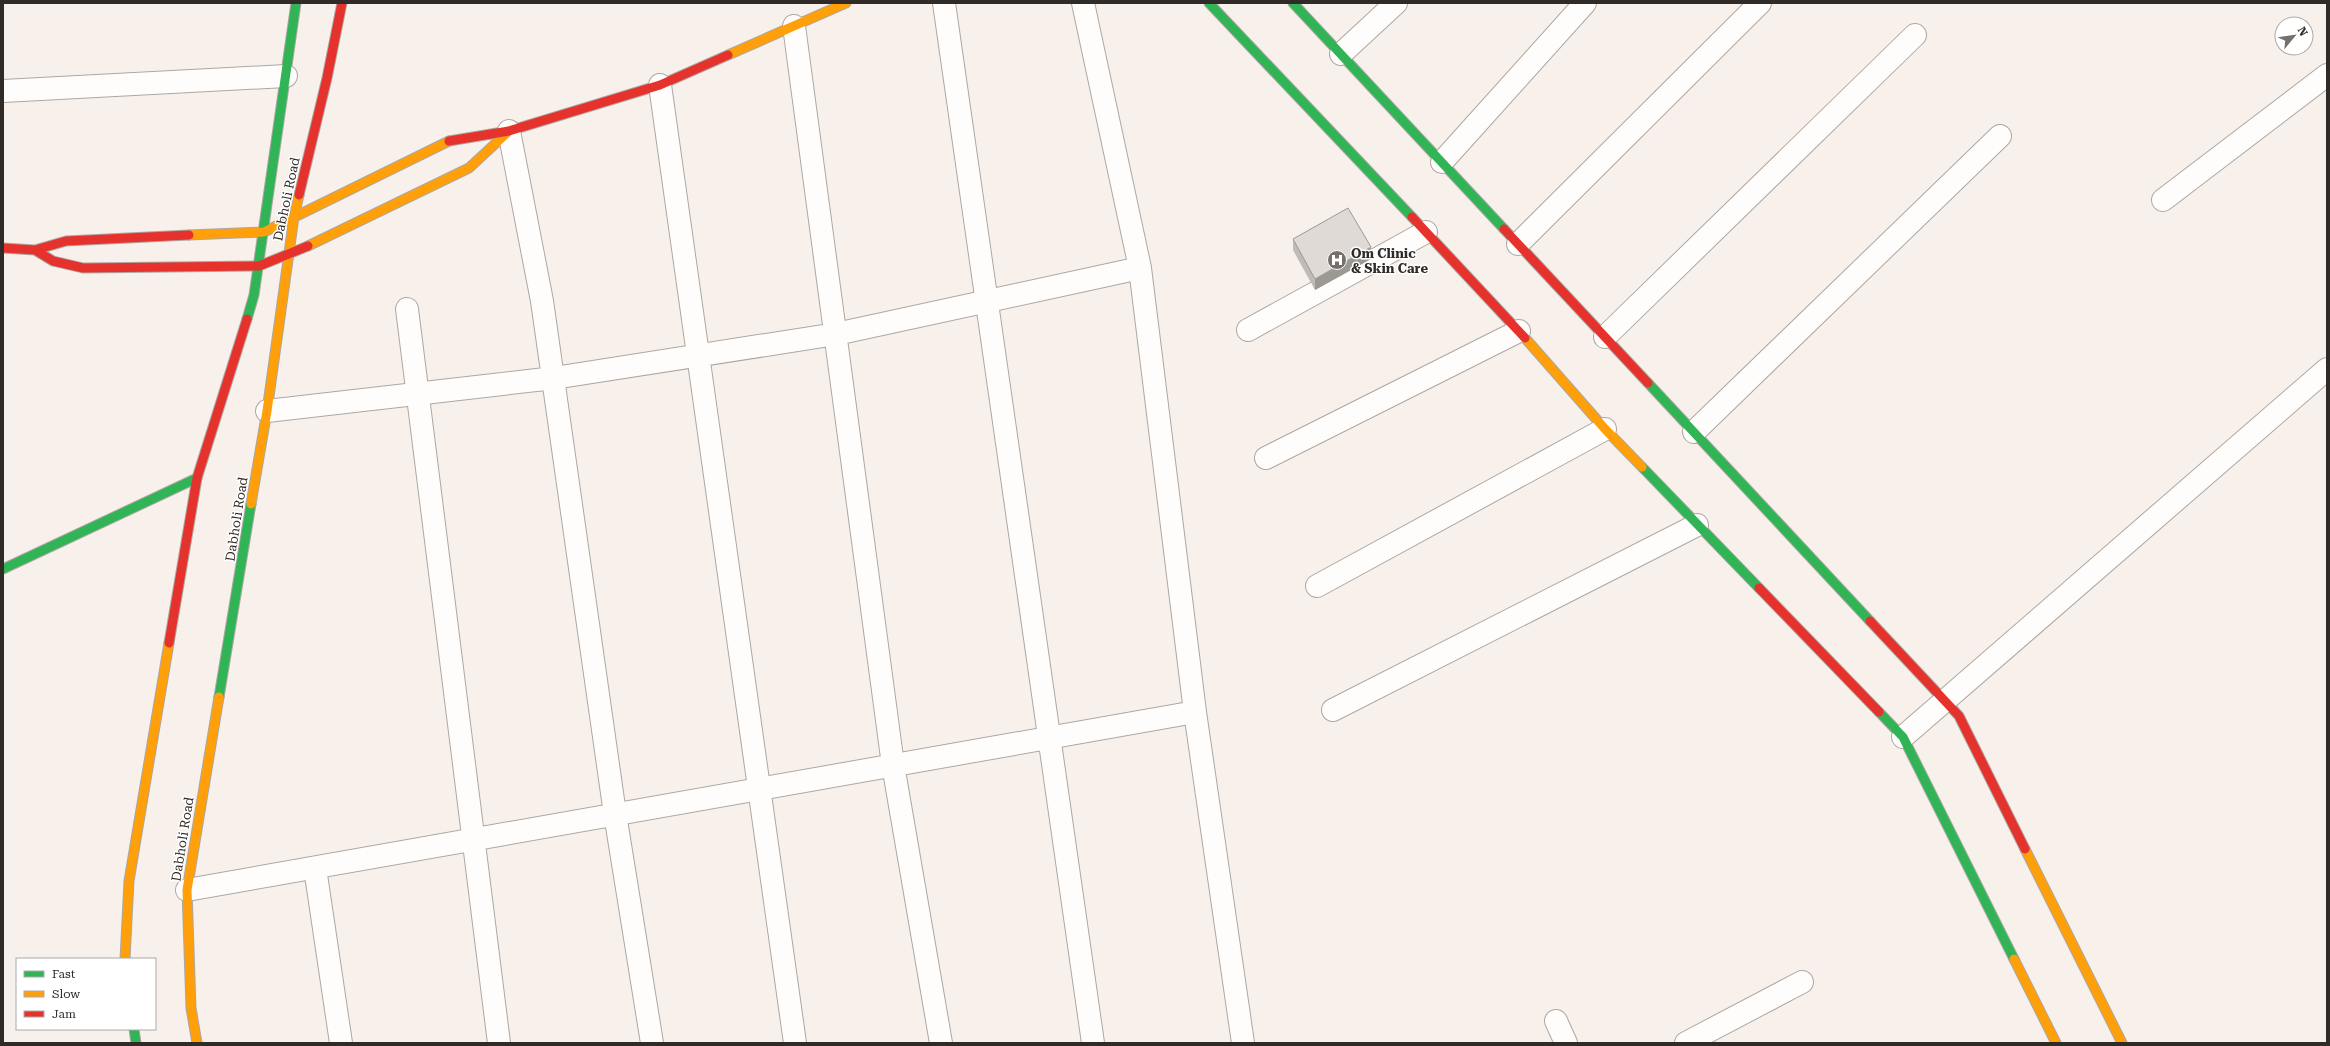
<svg xmlns="http://www.w3.org/2000/svg" width="2330" height="1046" font-family="'Roboto Serif',serif">
<style>
.lines{fill:none;stroke-linecap:round;stroke-linejoin:round}
.street-casing{stroke:#ada7a3;stroke-width:24}
.fast-casing{stroke:#ada7a3;stroke-width:11}
.slow-casing{stroke:#ada7a3;stroke-width:11}
.jam-casing{stroke:#ada7a3;stroke-width:11}
.street{stroke:#fefdfc;stroke-width:22}
.fast{stroke:#30b455;stroke-width:9}
.slow{stroke:#ff9f0a;stroke-width:9}
.jam{stroke:#e5322d;stroke-width:9}
.wall{fill:#c0bbb7}
.shaded-wall{fill:#9c9995}
.building{fill:#dfdad5;stroke:#9c9995}
.labels{text-anchor:middle;stroke-width:3;stroke-linejoin:round;paint-order:stroke}
.street-label{font-size:13px;fill:#302b27;stroke:#fff}
.poi-label{font-size:13px;font-weight:bold;fill:#302b27;stroke:#fff;text-anchor:start}
</style>
<rect width="100%" height="100%" fill="#f8f1eb"/>
<g class="lines">
<g class="street-casing">
<path id="street" d="M944 3 1093 1043
M1083 3 1140 268 1195 712 1243 1043
M794 26 893 765 941 1043
M1341 54 1396 3
M660 85 795 1043
M3 91 286 76
M509 131 542 301 615 814 652 1043
M1442 162 1585 3
M2163 200 2327 75
M1518 244 1760 3
M407 309 499 1043
M1248 330 1426 232
M1605 337 1915 35
M267 411 554 378 836 334 1140 268
M1694 432 2000 136
M1266 458 1519 331
M1317 586 1605 429
M1333 710 1697 525
M1903 737 2327 369
M315 868 341 1043
M187 890 1195 712
M1556 1021 1566 1043
M1686 1043 1802 982"/>
</g>
<g class="fast-casing">
<path id="fast" d="M1209 3 1412 217
M1293 3 1504 229
M247 319 254 295 296 3
M1648 383 1870 621
M1642 467 1759 588
M3 569 197 478
M219 697 251 504
M1879 712 1903 737 2014 959
M134 1029 136 1043"/>
</g>
<g class="slow-casing">
<path id="slow" d="M728 55 846 3
M189 235 264 232 449 141
M308 246 469 168 509 131
M1525 338 1605 429 1642 467
M251 504 267 411 294 217 299 195
M2025 849 2122 1043
M125 959 129 881 169 643
M2014 959 2056 1043
M197 1043 191 1008 187 890 219 697"/>
</g>
<g class="jam-casing">
<path id="jam" d="M449 141 509 131 660 85 728 55
M299 195 327 78 342 3
M1412 217 1525 338
M1504 229 1648 383
M3 248 35 250 66 241 189 235
M35 250 53 261 83 268 259 266 308 246
M1759 588 1879 712
M1870 621 1959 716 2025 849
M169 643 197 478 247 319"/>
</g>
<use href="#street" class="street"/>
<use href="#fast" class="fast"/>
<use href="#slow" class="slow"/>
<use href="#jam" class="jam"/>
</g>
<path class="wall" d="M1293 239 1371 259 1315 290 1293 250Z"/>
<path class="shaded-wall" d="M1371 247V259L1315 290V279Z"/>
<path class="building" d="M1348 208 1371 247 1315 279 1293 239Z"/>
<defs>
<g id="hospital-disc" transform="scale(1)"><circle r="9.5" fill="#76706c" stroke="#fff"/><path d="M-5-5h3v3.5h4V-5h3V5h-3V1.5h-4V5h-3Z" fill="#fff"/></g>
</defs>
<g fill-rule="evenodd">
<use href="#hospital-disc" x="1337" y="260"/>
</g>
<g class="labels">
<g class="street-label">
<text transform="translate(286 199) rotate(-78)" y="5">Dabholi Road</text>
<text transform="translate(236 519) rotate(-81)" y="5">Dabholi Road</text>
<text transform="translate(182 839) rotate(-81)" y="5">Dabholi Road</text>
</g>
<g class="poi-label">
<text x="1351" y="258">Om Clinic<tspan x="1351" dy="15">&amp; Skin Care</tspan></text>
</g>
</g>
<rect width="2330" height="1046" fill="none" stroke="#302b27" stroke-width="8"/>
<rect x="16" y="958" width="140" height="72" fill="#ffffff" stroke="#acaaa9"/>
<rect x="24" y="971" width="20" height="6" fill="#30b455" stroke="#acaaa9"/>
<text x="52" y="978" font-size="12" fill="#302b27">Fast</text>
<rect x="24" y="991" width="20" height="6" fill="#ff9f0a" stroke="#acaaa9"/>
<text x="52" y="998" font-size="12" fill="#302b27">Slow</text>
<rect x="24" y="1011" width="20" height="6" fill="#e5322d" stroke="#acaaa9"/>
<text x="52" y="1018" font-size="12" fill="#302b27">Jam</text>
<g transform="translate(2294 36) rotate(61)"><circle r="19" fill="#ffffff" stroke="#acaaa9"/>
<path d="M0-3L7 15L0 10L-7 15Z" fill="#76706c"/>
<text y="-6" font-size="11" font-weight="bold" text-anchor="middle" fill="#302b27">N</text>
</g>
</svg>
